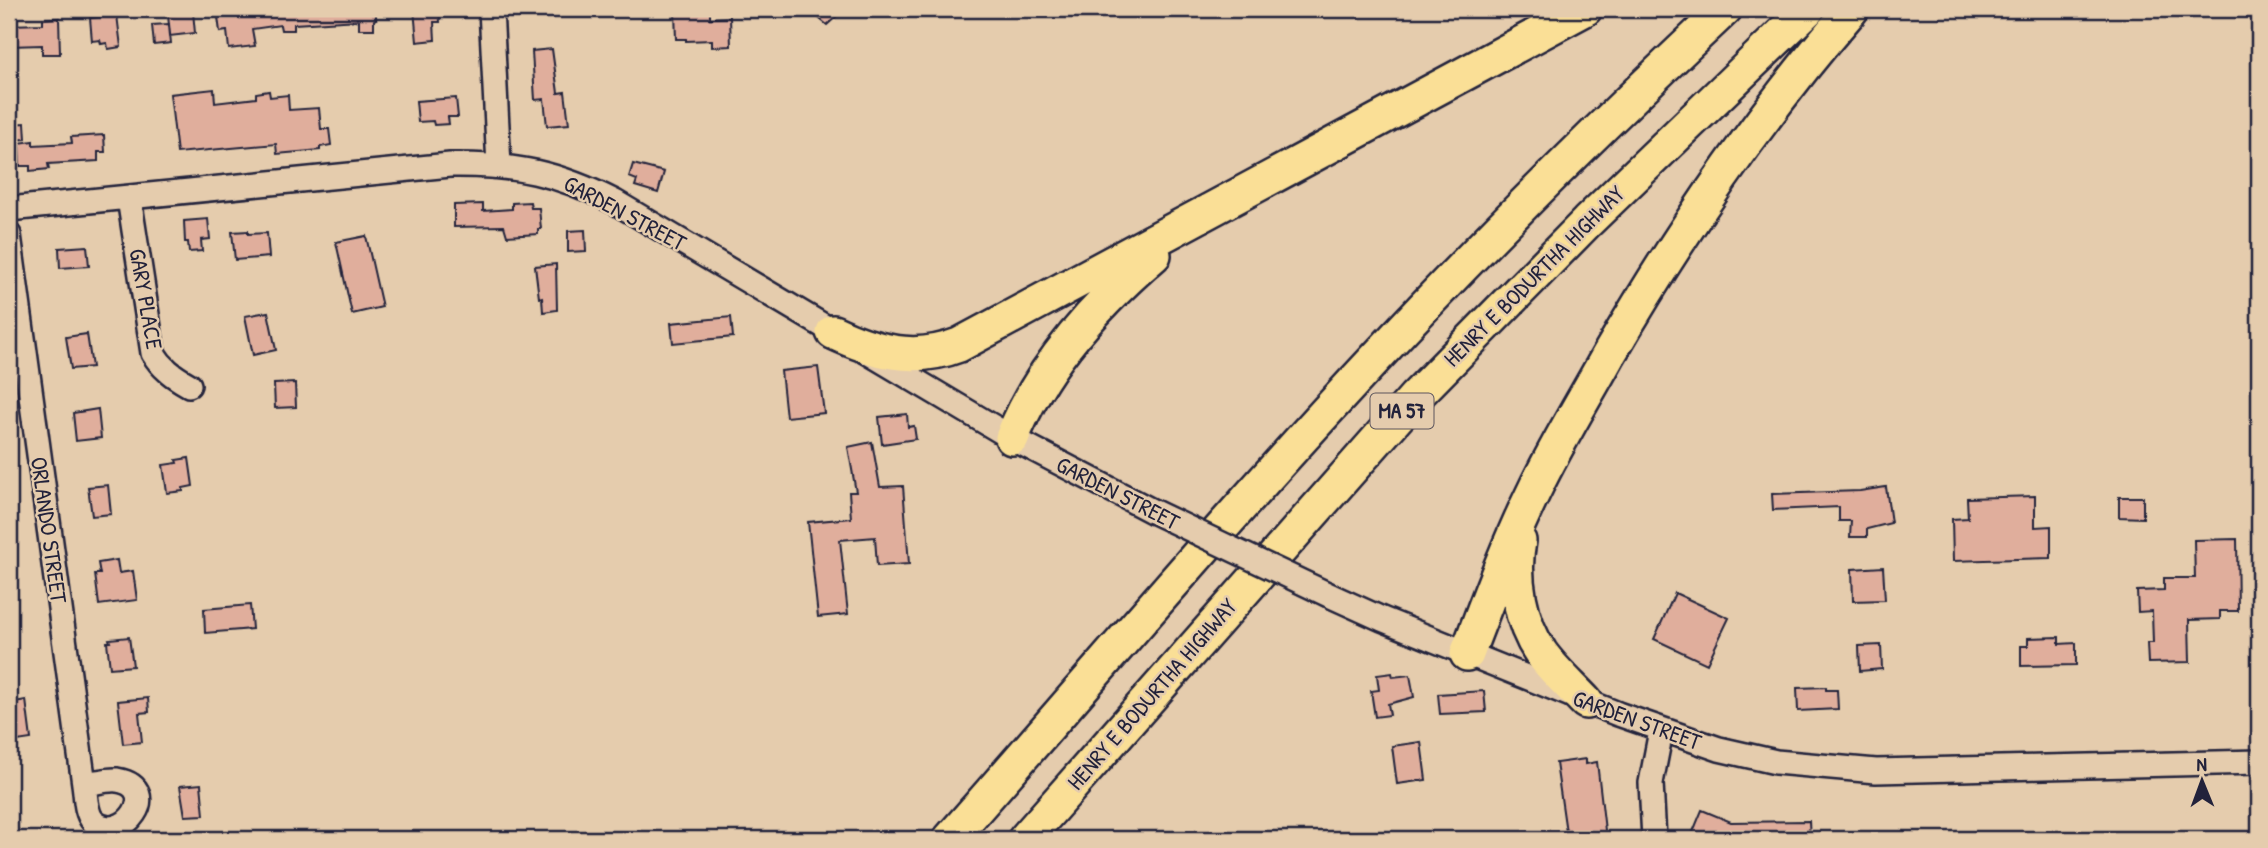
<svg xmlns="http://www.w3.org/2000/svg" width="2268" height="848" font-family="'Patrick Hand',sans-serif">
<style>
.building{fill:#e0ae9c;stroke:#22223b;stroke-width:2}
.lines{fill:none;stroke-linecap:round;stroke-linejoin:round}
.minor-casing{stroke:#22223b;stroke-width:28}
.highway-casing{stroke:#22223b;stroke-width:38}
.minor{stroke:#e5ccad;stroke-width:23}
.highway{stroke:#fadf96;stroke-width:33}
.minor-bridge-casing{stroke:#22223b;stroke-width:28;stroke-linecap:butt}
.minor-bridge{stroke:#e5ccad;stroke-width:23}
.labels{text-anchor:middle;stroke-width:5;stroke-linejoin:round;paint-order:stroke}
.shield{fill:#e5ccad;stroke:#5c555d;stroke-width:2}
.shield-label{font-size:21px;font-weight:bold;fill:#22223b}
.street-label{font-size:23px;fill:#22223b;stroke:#e5ccad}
</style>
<rect width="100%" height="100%" fill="#e5ccad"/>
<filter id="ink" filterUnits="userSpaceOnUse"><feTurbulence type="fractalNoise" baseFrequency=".0143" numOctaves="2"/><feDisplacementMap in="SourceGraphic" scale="14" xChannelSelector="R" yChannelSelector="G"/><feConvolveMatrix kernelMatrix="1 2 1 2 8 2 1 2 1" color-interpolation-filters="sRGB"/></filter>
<g filter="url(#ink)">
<path class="building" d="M229 9H258V12L297 9H376V19L374 20V29H359V20L294 24V30H281L280 25 252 29 255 46 229 49 227 31 220 32 218 17 229 15Z
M414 9H439L440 22H434L435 40 417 42Z
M808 9H845L827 25Z
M710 10V18L730 17 731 46 712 47V40L686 41V39H676L675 12Z
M193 12 195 33 170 36 168 15Z
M117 15 121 47 108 49 107 43 101 44 100 40 92 41 90 18Z
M59 18 60 54H42V45L9 46V25L43 24V19Z
M169 24 171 43 154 45 152 25Z
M552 49 558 93 565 92 569 124 547 126 544 99 535 100 532 51Z
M214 89 215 103 256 98V93L269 91 270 97 288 95 289 110 319 108 321 129H329L331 145 320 147V150L277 154 276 144 177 153 170 94Z
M456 98 458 117H448L449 124 434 125 433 121 418 122 416 101Z
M25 123 26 139 9 140V124Z
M104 135 105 152H98V161L48 164 49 169 30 171V166H20L19 143 33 141V145L72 143 71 137Z
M633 164 664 172 658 193 635 186 637 180 629 177Z
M530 202 531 208H539L541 229H538V234L507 236 504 226 454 227V205L483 204V211L512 209V203Z
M208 219 210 239 201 240 202 251 189 252 188 242H185L184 221Z
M585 230 586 251 568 252V231Z
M248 231V234L267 233 269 257 235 260 232 232Z
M366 236 382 307 352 314 336 242Z
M87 246 89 266 60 268 59 248Z
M556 264 557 310 543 312 542 297 539 298 535 266Z
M268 312 276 350 253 355 245 316Z
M731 317 733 337 673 343 671 323Z
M87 334 92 367 71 369 66 337Z
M818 367 824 413 786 417 781 371Z
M295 383 296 407 275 408 274 384Z
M98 409 101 438 76 441 73 413Z
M907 414 908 427 914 426 916 439 882 444 879 417Z
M872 442 880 487 903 486 909 564 877 566 875 537 840 540 848 614 818 617 808 522 851 518 849 492H856L848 447Z
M189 458 193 486 183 488V491L167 493 163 465 177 463 176 460Z
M108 485 111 514 92 516 88 487Z
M1886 487 1891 523 1867 529V537H1850L1851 521H1839V507L1773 510 1772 494 1860 491Z
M2035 496V527L2051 526V558L1953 561 1952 519 1968 518 1967 498Z
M2119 497H2143V518L2119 517Z
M2237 539 2238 611H2220V619L2189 620 2190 662 2148 663 2147 643H2153L2152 611 2138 612 2137 591 2164 590V578H2195L2194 540Z
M117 560 119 573 133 571 137 600 99 605 95 574H100L98 563Z
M1883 567 1885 600 1853 601 1852 569Z
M1675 593 1729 618 1707 664 1654 639Z
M250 605 252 629 205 633 204 609Z
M129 637 133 666 110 668 107 642H110L109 639Z
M2059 637V644L2076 643V665L2021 666V646H2028V638Z
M1881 645 1882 669 1860 671 1859 646Z
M1392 673 1393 677 1410 675 1414 697 1388 704 1390 715 1375 717 1371 691 1379 690 1377 675Z
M1826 687V690H1837L1838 709 1798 711 1797 688Z
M1484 691 1486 712 1440 714 1438 694Z
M148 698 149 712 139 713 142 742 123 744 118 701Z
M26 700 31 739 11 742 9 737V703Z
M1421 742 1426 780 1397 784 1392 746Z
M1586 759V764L1597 762 1606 839H1567L1556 763Z
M201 784 204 815 185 816 180 786Z
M1702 810 1731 822 1809 821 1810 839H1690Z"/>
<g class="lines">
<g class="minor-casing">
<path id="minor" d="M491 9 499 166
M129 198 153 353C162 368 173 376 189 385
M9 209 450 165C515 164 558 173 615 202L1012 438 1152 511
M9 235 84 784C86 796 85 812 93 821 122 848 165 788 117 780 107 779 94 783 84 784
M1329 595 1382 619 1618 714 1719 749 1776 762 1876 771 2259 762
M1654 839 1651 783 1661 731"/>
</g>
<g class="highway-casing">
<path id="highway" d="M833 332C875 352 915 362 959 345L1585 9
M1012 438C1040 367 1097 304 1154 255
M1519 541C1512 577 1520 622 1541 653 1554 671 1571 686 1586 702
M1467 654C1488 599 1508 544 1534 491 1556 445 1583 401 1608 356 1679 234 1759 116 1852 9
M950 839C1091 679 1228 516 1374 360 1486 239 1605 122 1725 9
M1025 839 1415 397 1587 222 1808 9"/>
</g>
<use href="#minor" class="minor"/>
<use href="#highway" class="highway"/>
<g class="minor-bridge-casing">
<path id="minor-bridge" d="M1152 511 1329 595"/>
</g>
<use href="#minor-bridge" class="minor-bridge"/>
</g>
</g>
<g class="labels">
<rect class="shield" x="1370.5" y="393.5" width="63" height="35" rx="5"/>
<g class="shield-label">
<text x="1402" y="418">MA 57</text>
</g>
<g class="street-label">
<text transform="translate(625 213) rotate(28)" y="8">GARDEN STREET</text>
<text transform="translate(1534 276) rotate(-45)" y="8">HENRY E BODURTHA HIGHWAY</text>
<text transform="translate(146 299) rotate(80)" y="8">GARY PLACE</text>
<text transform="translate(1118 493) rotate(27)" y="8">GARDEN STREET</text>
<text transform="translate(49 530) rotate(82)" y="8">ORLANDO STREET</text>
<text transform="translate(1152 694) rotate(-49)" y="8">HENRY E BODURTHA HIGHWAY</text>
<text transform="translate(1637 720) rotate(20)" y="8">GARDEN STREET</text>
</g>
</g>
<rect width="2268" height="848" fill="none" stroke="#e5ccad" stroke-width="35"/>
<rect x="18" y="18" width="2233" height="813" fill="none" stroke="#22223b" stroke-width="2.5" filter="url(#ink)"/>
<g transform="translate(2202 781) rotate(359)" stroke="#e5ccad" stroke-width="5" paint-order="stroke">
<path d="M0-5L12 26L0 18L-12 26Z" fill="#22223b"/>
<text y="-10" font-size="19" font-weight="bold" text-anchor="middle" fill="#22223b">N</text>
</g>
</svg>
